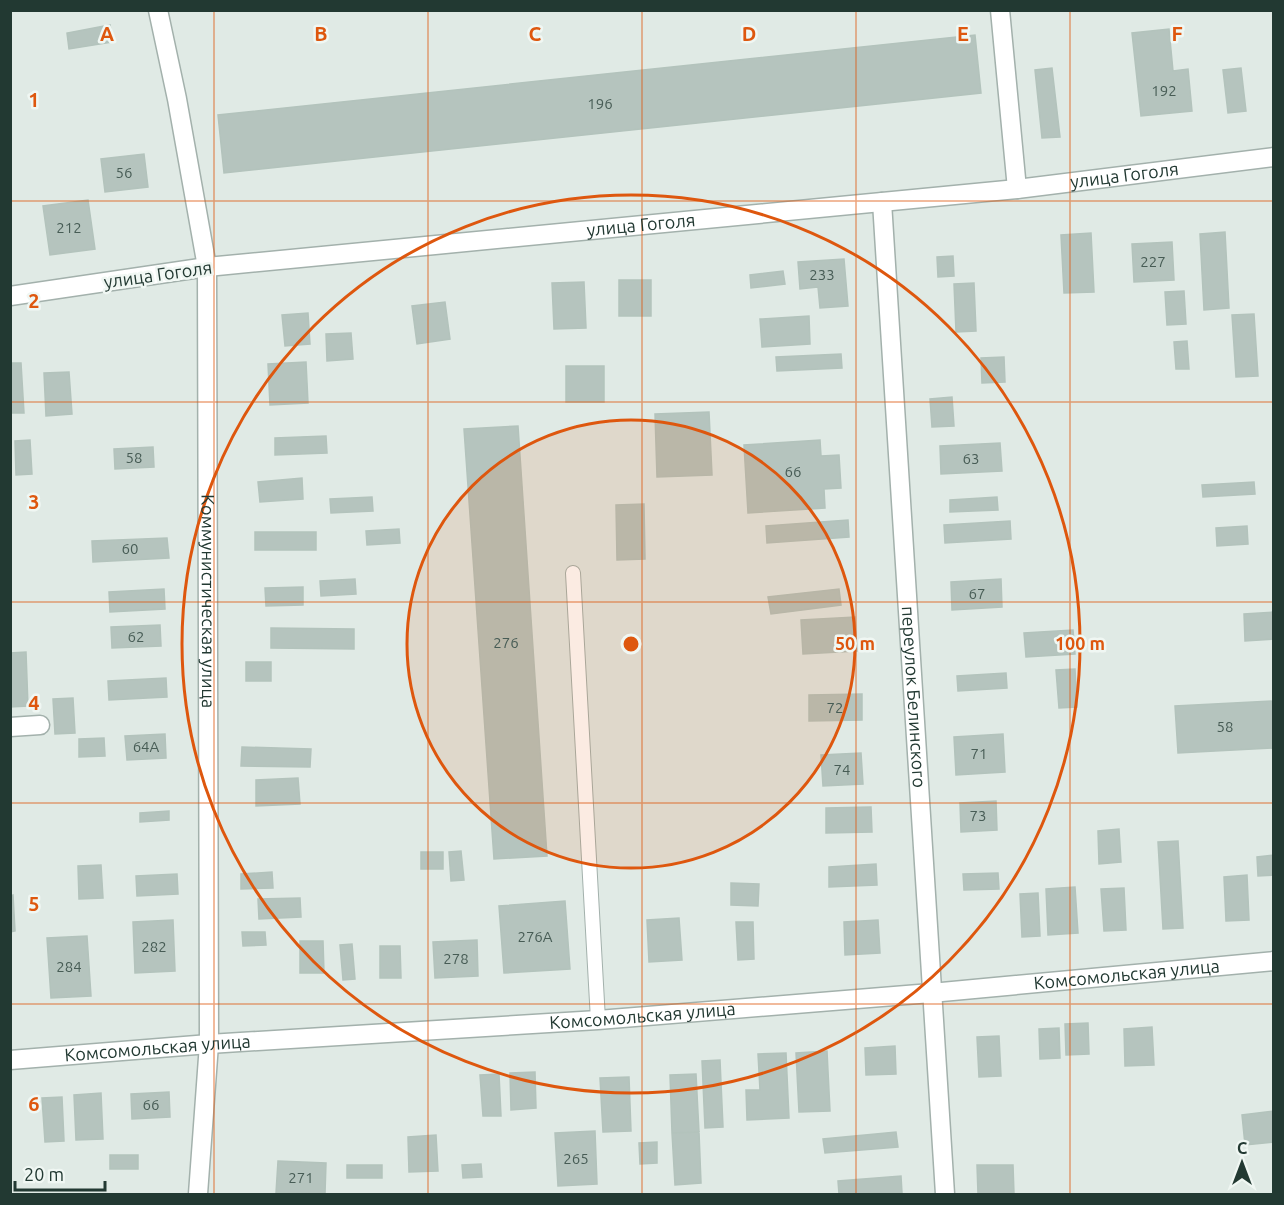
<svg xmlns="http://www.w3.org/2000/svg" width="1284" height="1205" font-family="Ubuntu,sans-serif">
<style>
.building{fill:#b5c4be;stroke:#b3c3bc;stroke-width:1.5}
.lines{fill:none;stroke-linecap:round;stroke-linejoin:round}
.service-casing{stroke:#a3b1ac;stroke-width:16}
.minor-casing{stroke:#a3b1ac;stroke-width:21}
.tertiary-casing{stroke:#a3b1ac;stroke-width:21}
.service{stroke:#fff;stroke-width:14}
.minor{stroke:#fff;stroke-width:18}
.tertiary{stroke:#fff;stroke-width:18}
.grid{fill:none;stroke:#de570e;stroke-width:1.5;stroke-opacity:0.55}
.ring{fill:none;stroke:#de570e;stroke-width:3}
.labels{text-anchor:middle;stroke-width:5;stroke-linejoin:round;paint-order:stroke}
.number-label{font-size:15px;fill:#475c55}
.street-label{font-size:18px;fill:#223932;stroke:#f0f7f3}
.grid-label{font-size:20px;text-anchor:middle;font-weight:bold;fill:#de570e;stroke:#f0f7f3;stroke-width:5;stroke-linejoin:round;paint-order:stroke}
.centre{fill:#de570e;stroke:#f0f7f3;stroke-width:3}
.ring-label{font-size:18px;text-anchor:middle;font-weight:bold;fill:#de570e;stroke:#f0f7f3;stroke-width:5;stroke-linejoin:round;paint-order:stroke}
</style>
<rect width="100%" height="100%" fill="#e0eae5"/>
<path class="building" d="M110 25 113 42 69 49 67 33Z
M1169 29 1173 71 1188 69 1192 111 1141 116 1132 33Z
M975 35 981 93 224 173 218 115Z
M1052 68 1060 137 1042 138 1035 70Z
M1241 68 1246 111 1228 113 1223 70Z
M144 154 148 187 105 192 101 159Z
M88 200 95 249 50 255 43 206Z
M1225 232 1229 308 1204 310 1200 234Z
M1091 233 1094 292 1064 293 1061 235Z
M1172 242 1174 280 1134 282 1132 244Z
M953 256 954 276 938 277 937 257Z
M844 259 848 306 820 308 818 287 800 289 798 262Z
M783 271 785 284 751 288 750 275Z
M619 280H651V316H619Z
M584 282 586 328 554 329 552 283Z
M974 283 976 331 956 332 954 284Z
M1184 291 1186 324 1167 325 1165 292Z
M445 302 450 339 417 344 412 306Z
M308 313 310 344 285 346 282 315Z
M1254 314 1258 376 1236 377 1232 315Z
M809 316 810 344 762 347 760 319Z
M351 333 353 359 327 361 326 334Z
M1187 341 1189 369H1176L1174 342Z
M841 354 842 368 777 371 776 357Z
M1004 357 1005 382 982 383 981 358Z
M306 362 308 403 270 405 268 364Z
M10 363H21L24 413H10Z
M566 366H604V402H566Z
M69 372 72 414 46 416 44 373Z
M952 397 954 426 932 427 930 399Z
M709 412 712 475 657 477 655 414Z
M518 426 547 856 494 859 464 429Z
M326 436 327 453 275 455V438Z
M30 440 32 474 16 475 15 441Z
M820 440 821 456 839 455 841 488 824 489 825 508 748 513 744 445Z
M1000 443 1002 471 941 474 940 446Z
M153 447 154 467 115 469 114 449Z
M302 478 303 499 260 502 258 482Z
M1254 482 1255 494 1203 497 1202 485Z
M372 497 373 511 331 513 330 499Z
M997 497 998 510 950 512V500Z
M644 504 645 559 617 560 616 505Z
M848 520 849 537 767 543 766 526Z
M1010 521 1011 539 945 543 944 525Z
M1247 526 1248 544 1217 546 1216 528Z
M399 529 400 543 367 545 366 531Z
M255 532H316V550H255Z
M167 538 169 558 93 562 92 541Z
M355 579 356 594 321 596 320 581Z
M1001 579 1002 607 952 610 951 582Z
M303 587V605L266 606 265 588Z
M164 589 165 609 110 612 109 592Z
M839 589 841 605 771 614 768 597Z
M1274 612V639L1245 641 1244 614Z
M855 617 857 651 803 654 801 620Z
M160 625 161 646 112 648 111 627Z
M271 628 354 629V649L271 648Z
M1073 630 1075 654 1026 657 1024 633Z
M26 652 28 706 10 707V653Z
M246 662H271V681H246Z
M1075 669 1077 707 1059 708 1056 670Z
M1006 673 1007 688 958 691 957 676Z
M166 678 167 697 109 700 108 681Z
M862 694V720L809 721V695Z
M73 698 75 733 55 734 53 699Z
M1274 701V748L1178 753 1175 706Z
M165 734 166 758 127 760 125 736Z
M1003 734 1005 772 956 775 954 737Z
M104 738 105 756 79 757V739Z
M242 747 311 749 310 767 241 766Z
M861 753 863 784 823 786 821 755Z
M298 778 300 804 256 806V780Z
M996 801 997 830 961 832 960 803Z
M871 807 872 832 826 833V808Z
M169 811V820L140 822V813Z
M1119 829 1121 862 1099 864 1098 831Z
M1178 841 1183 928 1163 929 1158 842Z
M461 851 464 880 451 881 449 852Z
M421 852H443V869H421Z
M1274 855V875L1258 876 1257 857Z
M876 864 877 885 829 887V867Z
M101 865 103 898 79 899 78 866Z
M272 872 273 888 241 889V874Z
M998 873 999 889 964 890 963 874Z
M177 874 178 894 137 896 136 876Z
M1247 875 1249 920 1226 921 1224 877Z
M731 883 759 884 758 906 731 905Z
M1075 887 1078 933 1048 935 1046 889Z
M1124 888 1126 930 1104 931 1101 889Z
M1038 893 1040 936 1022 937 1020 894Z
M13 895 15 931 10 932V896Z
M300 898 301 917 259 919 258 899Z
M565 901 570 969 504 973 499 906Z
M679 918 682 960 649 962 647 920Z
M173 920 175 971 135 973 133 922Z
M878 920 880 953 845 955 844 922Z
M736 922H753L754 959 738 960Z
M242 932H265L266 945 243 946Z
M87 936 91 996 51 998 47 938Z
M477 940 478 976 435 978 433 942Z
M300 941H323L324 973H300Z
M352 944 355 979 343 980 340 945Z
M380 946H400L401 978H380Z
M1088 1023 1089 1054 1066 1055 1065 1024Z
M1152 1027 1154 1065 1125 1066 1124 1029Z
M1059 1028 1060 1058 1040 1059 1039 1029Z
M999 1036 1001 1076 979 1077 977 1037Z
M895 1046 896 1074 866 1075 865 1048Z
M827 1051 830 1111 799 1112 796 1053Z
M786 1053 789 1118 747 1120 746 1090H760L758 1054Z
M720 1060 723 1127 705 1128 702 1061Z
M535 1072 536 1108 511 1110 510 1073Z
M499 1074 501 1116H483L480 1075Z
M696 1074 699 1132 672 1133 670 1075Z
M629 1077 631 1131 603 1132 600 1078Z
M169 1092 170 1117 132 1119 131 1094Z
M101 1093 103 1139 76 1140 74 1095Z
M62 1097 64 1141 45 1142 42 1098Z
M1274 1111V1142L1245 1145 1242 1115Z
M595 1131 597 1184 558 1186 555 1133Z
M699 1132 701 1183 675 1185 672 1133Z
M896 1132 898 1147 825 1153 823 1139Z
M436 1135 438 1171 409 1172 408 1137Z
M657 1142V1163L640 1164 639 1143Z
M110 1155H138V1169H110Z
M278 1161 326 1163 325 1194 276 1193Z
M481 1164 482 1177 463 1178 462 1165Z
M347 1165H382V1178H347Z
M977 1165H1013L1014 1194H978Z
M901 1176 902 1193 839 1194 838 1181Z"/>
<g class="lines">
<g class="service-casing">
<path id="service" d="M573 573 598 1020"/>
</g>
<g class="minor-casing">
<g id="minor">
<path d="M1000 10 1017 189"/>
<path id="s1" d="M882 202 945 1194"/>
<path d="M10 296 207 267"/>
<path d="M10 727 40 725"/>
</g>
</g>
<g class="tertiary-casing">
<g id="tertiary">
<path id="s2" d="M158 10 177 99 207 267 209 1044 198 1194"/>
<path id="s3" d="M207 267 1017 189 1274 157"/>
<path id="s4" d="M10 1060 209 1044 598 1020 931 993 1274 961"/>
</g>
</g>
<use href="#service" class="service"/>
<use href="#minor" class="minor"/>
<use href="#tertiary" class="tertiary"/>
</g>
<path class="grid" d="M214 10V1194M428 10V1194M642 10V1194M856 10V1194M1070 10V1194M10 201H1274M10 402H1274M10 602H1274M10 803H1274M10 1004H1274"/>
<circle cx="631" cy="644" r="224" fill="#de570e" fill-opacity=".12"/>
<g class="ring">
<circle cx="631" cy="644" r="224"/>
<circle cx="631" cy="644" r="449"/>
</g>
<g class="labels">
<g class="number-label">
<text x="1164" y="96">192</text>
<text x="600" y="109">196</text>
<text x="124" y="178">56</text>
<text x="69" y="233">212</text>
<text x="1153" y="267">227</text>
<text x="822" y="280">233</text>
<text x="134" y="463">58</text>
<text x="971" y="464">63</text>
<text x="793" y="477">66</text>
<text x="130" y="554">60</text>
<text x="977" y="599">67</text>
<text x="136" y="642">62</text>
<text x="506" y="648">276</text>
<text x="835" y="713">72</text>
<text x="1225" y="732">58</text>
<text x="146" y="752">64А</text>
<text x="979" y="759">71</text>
<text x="842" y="775">74</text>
<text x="978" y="821">73</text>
<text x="535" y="942">276А</text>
<text x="154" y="952">282</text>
<text x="456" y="964">278</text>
<text x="69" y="972">284</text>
<text x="151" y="1110">66</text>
<text x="576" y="1164">265</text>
<text x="301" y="1183">271</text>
</g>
<g class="street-label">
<text dy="6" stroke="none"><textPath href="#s3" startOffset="922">улица Гоголя</textPath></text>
<text dy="6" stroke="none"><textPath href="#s3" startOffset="436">улица Гоголя</textPath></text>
<text transform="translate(158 275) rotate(-8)" y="6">улица Гоголя</text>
<text dy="6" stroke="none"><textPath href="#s2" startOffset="596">Коммунистическая улица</textPath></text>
<text dy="6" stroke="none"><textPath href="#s1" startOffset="496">переулок Белинского</textPath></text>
<text dy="6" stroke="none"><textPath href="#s4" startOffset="1120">Комсомольская улица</textPath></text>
<text dy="6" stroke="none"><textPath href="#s4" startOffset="634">Комсомольская улица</textPath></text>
<text dy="6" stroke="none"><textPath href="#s4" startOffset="148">Комсомольская улица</textPath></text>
</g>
</g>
<g class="grid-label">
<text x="107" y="41">A</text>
<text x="321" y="41">B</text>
<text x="535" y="41">C</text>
<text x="749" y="41">D</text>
<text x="963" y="41">E</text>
<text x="1177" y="41">F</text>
<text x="34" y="107">1</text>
<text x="34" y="308">2</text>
<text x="34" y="509">3</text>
<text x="34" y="710">4</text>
<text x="34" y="911">5</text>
<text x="34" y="1111">6</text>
</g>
<circle cx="631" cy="644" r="9" class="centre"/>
<g class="ring-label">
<text x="855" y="650">50 m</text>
<text x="1080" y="650">100 m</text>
</g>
<rect width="1284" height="1205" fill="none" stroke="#223932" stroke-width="24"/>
<g transform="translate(1242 1163)" stroke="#f0f7f3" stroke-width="4.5" paint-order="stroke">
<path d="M0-4.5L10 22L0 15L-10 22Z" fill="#223932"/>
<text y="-9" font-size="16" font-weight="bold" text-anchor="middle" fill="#223932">С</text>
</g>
<path d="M15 1181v9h90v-9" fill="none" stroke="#223932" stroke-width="3"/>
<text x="24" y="1181" font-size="18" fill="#223932" stroke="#f0f7f3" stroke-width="4.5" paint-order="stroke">20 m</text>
</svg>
